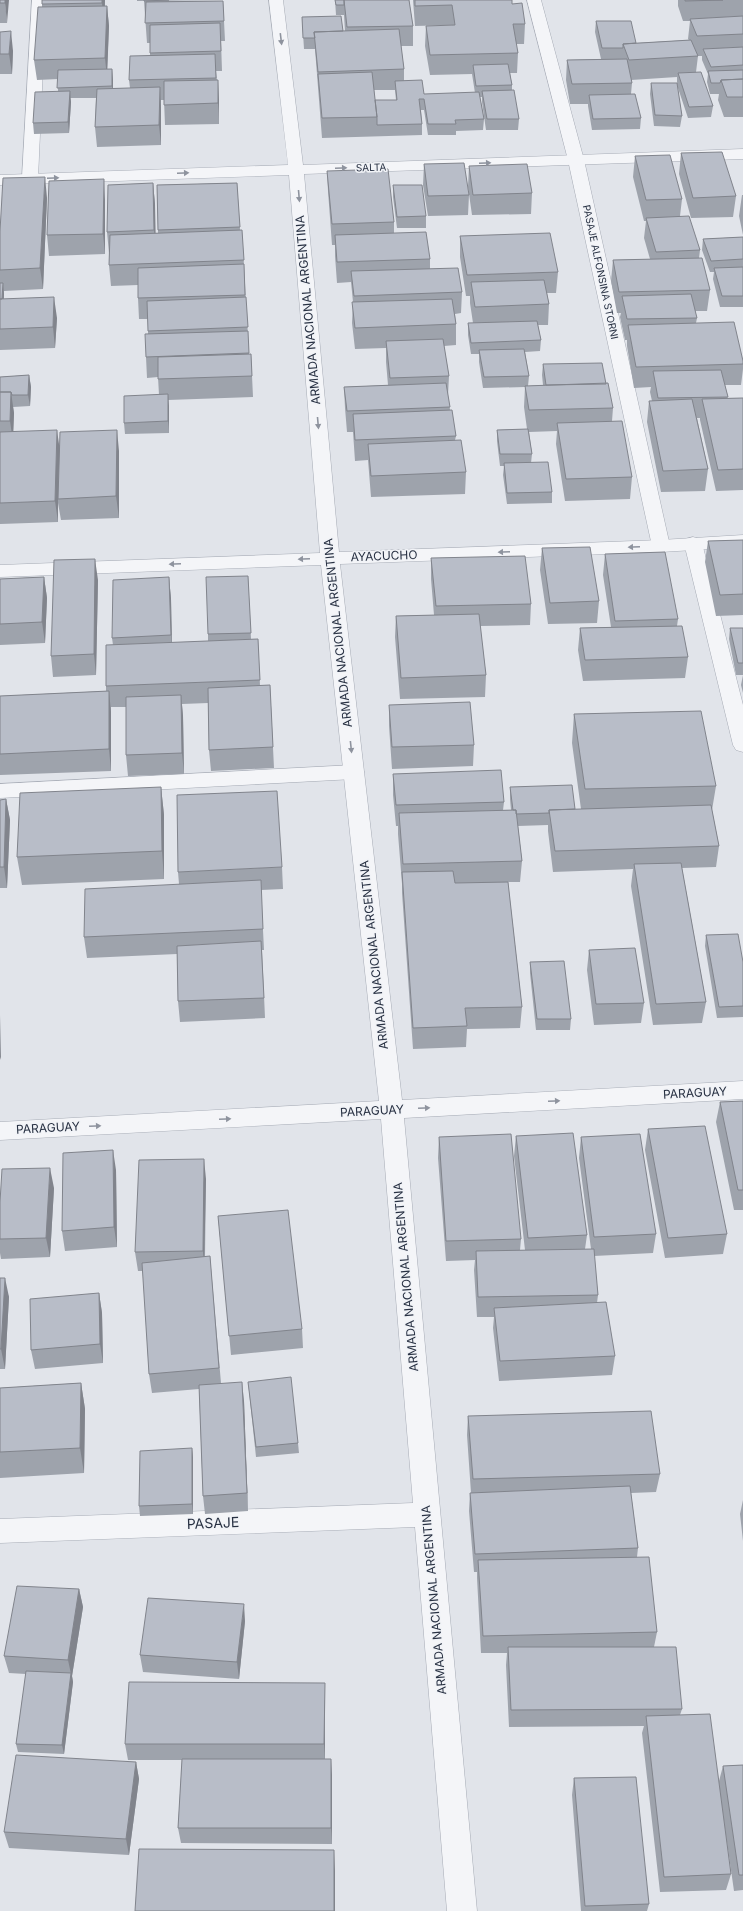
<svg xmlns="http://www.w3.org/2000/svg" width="743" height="1911" font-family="Inter,sans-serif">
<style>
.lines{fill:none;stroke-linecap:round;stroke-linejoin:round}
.service-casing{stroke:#a6abb5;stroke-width:1}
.minor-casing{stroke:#a6abb5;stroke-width:1}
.service{fill:#f4f5f8;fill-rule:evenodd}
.minor{fill:#f4f5f8;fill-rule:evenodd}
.wall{fill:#9ea3ac;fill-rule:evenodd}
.shaded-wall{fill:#81848c}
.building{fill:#b8bdc8;stroke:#81848c}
.oneway{fill:#8e939e}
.labels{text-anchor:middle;stroke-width:3;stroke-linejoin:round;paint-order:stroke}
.far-street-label{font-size:10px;fill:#283143;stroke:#f1f3f7}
.street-label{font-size:12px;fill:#283143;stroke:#f1f3f7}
.near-street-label{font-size:14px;fill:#283143;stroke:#f1f3f7}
</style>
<rect width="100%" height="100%" fill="#e1e4ea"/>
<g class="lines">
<g class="service-casing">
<path id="service" d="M32 0H46L38 178 36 181 30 183 24 181 22 178Z
M527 0H541L584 160 670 546 668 550 661 552 654 550 652 546 568 160Z
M693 537 700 539 702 543 743 705V752L736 750 733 745 684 543 686 539Z
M354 765 361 767 364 772 361 777 354 779 0 798V784Z"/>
</g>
<g class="minor-casing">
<path id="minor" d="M269 0H283L303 165 743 149V159L304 174 339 552 661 540 743 535V547L661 552 340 564 402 1100 743 1081V1099L404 1118 477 1911H447L415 1527 0 1543V1519L413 1503 381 1119 0 1140V1122L379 1101 321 565 0 577V565L320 553 289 175 0 185V175L288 165Z"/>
</g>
<use href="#service" class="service"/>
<use href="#minor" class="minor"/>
</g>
<path class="wall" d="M0 0H5L7 23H0Z
M105 0V6H107L109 26 107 69H112L113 88H130L129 80 150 56V43H147L144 1H137V0L223 1 225 41H221L222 71H216L217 80H218L219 124 165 125 164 100H161V145L97 147 95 127 96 98H70L71 102 69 133 34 134 33 123 58 91V79L37 80 34 60 42 7V4Z
M335 0H409L413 26V46H401L404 69V81L424 94 475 93 472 74 430 75 425 46 426 26H452V25L415 26 413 0H512V4L525 24 524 44H516L518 53 517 73H510L512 85V90L519 119 518 130H486L482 102V97H480L484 119 483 130 456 131V135H428L424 110H421L422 124V135L322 138 315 49H304L302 17 343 31H345L344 15H336ZM374 90H395L396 100H375Z
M678 0H743V117H724L718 100 719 94H710L707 82 708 74 702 60V56H698L696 72 713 106 711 117 688 118 677 85 682 116 680 127 654 126 650 94 651 83H677V77L631 80 632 83 631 94 641 118 640 129 592 130 588 106V104H570L566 80 567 60 601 59 595 32 596 21 636 43 689 40 688 39 690 21H683L678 6Z
M0 32 13 51 12 74H0Z
M681 153 736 196 733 217 691 218 679 174Z
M635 156 682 199 680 216 700 250 699 258 710 290 707 311H695L697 318 696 323 743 361V369L741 385H725L728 397 727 398H743V490L716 491 700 420V418H697L708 469 705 491 661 492 647 422 649 401H652L650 392 651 387 634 388 627 346V340H625L620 317 621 313H617L611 281 613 260 650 259 644 238 646 221H644L633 177Z
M424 164 469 195 468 215 428 216 423 185Z
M469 166 532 193 531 214 472 215 468 187Z
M327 171 394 222V233L430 259V269L462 292 461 313 455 314 456 324V345L444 346 449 376 448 395 450 410 456 436 455 440 466 472 465 494 371 497 368 460 355 461 353 432H347L345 408 344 387 388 385 386 362V348L355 349 352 323 353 302 351 282 337 283 335 256V245H332L328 191Z
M153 183 155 204V233H158L157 185 237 183 240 230H242L249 354H251L253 397 168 400 169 433 125 434 124 423 159 395 158 377 147 378 146 357 148 334V319H139L138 298V285L111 286 109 265V253L107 232Z
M393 185 426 216V228H397L393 197Z
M742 195H743V235L739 216Z
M47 198 43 289 4 291V299L57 318 55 348 0 350V231Z
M105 200V254L49 256 47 235Z
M460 236 558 272 556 293H547L549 304 548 325H538L541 340 540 351 525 352 529 376 528 386 543 385 542 375 543 364 606 384 613 408 612 421 632 477 630 499 565 501 556 444 557 431 529 432 532 454 531 463 552 492V503L507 504 503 475 504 466H500L497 441V430L527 429 524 407 525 387 483 388 479 362V354H471L468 335V323H473L470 303V296H466L460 257Z
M743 237V307H720L713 279 714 272H710L702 250 703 239Z
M29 375 31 387 30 406 13 407 14 413 13 431 59 445 119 451V518L61 520 58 503V522L0 524V377Z
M743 540V615L716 616 705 562 708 541Z
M542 548 599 601 597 623 548 624 540 570Z
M605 554 678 619 677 626 688 657 685 678 583 681 578 650 580 628 611 627 603 575Z
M431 558 531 604 530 625 480 626 486 675 485 697 400 699 395 637 396 616 434 615 431 579Z
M248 576 251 639H258L260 686 270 685 274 768 211 771 209 750 208 703 182 704 183 716 184 774 128 776 126 755V707H111V771L0 775V696L106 691V686L113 645 112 638 169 577 171 599 172 643 208 641V634Z
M44 577 47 598 45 643 0 645V579Z
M98 580 96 675 53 677 51 656Z
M730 628H743V693L741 685 743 675H736L729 639Z
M389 705 474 745 473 766 392 769 389 726Z
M574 714 716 786 712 810 719 846 716 867 682 868 706 1002 702 1023 653 1025 631 886 633 869 553 872 548 831V825L518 826 522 861 520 882H508L522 1007 520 1028 467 1029 466 1047 413 1049 402 893V884L398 834V826H396L393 795V774L504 802 503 810H511L510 799V787L575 809H581L572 743Z
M161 787 164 815V879L22 885 17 857Z
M6 799 10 820 7 888H0V800Z
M282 867 283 889 261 890 264 950H262L265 1018 180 1022 178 1001 177 954 87 958 84 937 179 884 178 872Z
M706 935 743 962V1017L717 1018 705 946Z
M589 950 644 1003 641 1023 594 1025 587 970Z
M530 962 571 1019 570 1030H536L530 973Z
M743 1101V1210H734L716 1122 720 1102Z
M648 1129 727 1234 723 1254 665 1258 645 1150Z
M516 1136 587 1235 585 1249H591L579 1158 581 1137 656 1234 653 1253 594 1256 598 1295 597 1303 615 1356 612 1375 499 1381 493 1328 494 1317H477L474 1270 475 1260 446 1261 438 1158 439 1137 521 1239 520 1250H525L514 1156Z
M116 1170 117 1247 65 1251 62 1231Z
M206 1179 205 1257 210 1256 221 1383 244 1401 248 1511 205 1514 203 1496 199 1389 152 1393 149 1374 143 1271H138L135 1252Z
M54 1188 50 1257 1 1259 0 1253V1202Z
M218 1216 302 1329 303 1348 231 1355Z
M0 1278 9 1297 5 1369H0Z
M99 1293 102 1313 103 1363 35 1369 31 1350Z
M248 1382 298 1443 299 1453 256 1457Z
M81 1383 85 1409 84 1473 0 1478V1388Z
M468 1416 660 1474 656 1492 631 1493 638 1548 637 1557 657 1632 654 1647 682 1709 680 1715 719 1781 723 1766 743 1765V1890L734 1891 726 1835 731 1874 726 1890 660 1892 642 1733 644 1726 509 1727 506 1665 507 1653H481L477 1578V1572H474L469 1511 470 1493H471L467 1435Z
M192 1448 193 1458V1514L140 1516 139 1506Z
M743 1500V1541L740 1514Z
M79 1589 83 1607 72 1676 73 1682 64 1754 18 1752 16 1744 26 1674 9 1673 4 1656Z
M245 1621 239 1679 143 1672 140 1655Z
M325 1700V1759H331L332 1844 181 1843 178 1828 182 1760H128L125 1744Z
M136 1762 139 1779 129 1855 9 1848 4 1832Z
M574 1778 649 1904 647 1911H581L572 1795Z"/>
<path class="shaded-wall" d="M5 0H9L7 23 5 3Z
M102 0H105L104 22 102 3Z
M107 6 109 26 107 78 105 58Z
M11 31 13 51 12 74 9 54Z
M112 69 113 80V97L112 86Z
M218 80 219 100V124L218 103Z
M160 87 161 108V145L159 125Z
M70 91 71 102 69 133 68 122Z
M45 177 47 198 43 289 40 268Z
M104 179 105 200V254L103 234Z
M153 183 155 204 156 251 154 230Z
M3 283 4 294 3 313 2 302Z
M54 297 57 318 55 348 53 327Z
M29 375 31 387 30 406 28 395Z
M11 392 14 413 13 442 10 421Z
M168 394 169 406V433L168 421Z
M57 430 60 451 58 499V522L55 501Z
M117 430 119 451V518L116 496Z
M95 559 98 580 96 675 94 654Z
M44 577 47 598 45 643 42 622Z
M169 577 171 599 172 657 171 635Z
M109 691 111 712V771L109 749Z
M181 695 183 716 184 774 182 753Z
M161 787 164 815V879L162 851Z
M6 799 10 820 7 888 4 867Z
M0 1015 1 1060 0 1057Z
M113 1150 116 1170 117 1247 114 1227Z
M204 1159 206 1179 204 1270 203 1251Z
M50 1168 54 1188 50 1257 46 1238Z
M5 1278 9 1297 5 1369 1 1349Z
M99 1293 102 1313 103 1363 100 1344Z
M242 1382 244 1401 248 1511 247 1493Z
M81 1383 85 1409 84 1473 80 1448Z
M192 1448 193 1458V1514L192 1504Z
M79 1589 83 1607 72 1676 73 1682 64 1754 62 1745 71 1674 68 1660Z
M244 1604 245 1621 239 1679 237 1662Z
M325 1683V1761L324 1744Z
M331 1759 332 1775V1844L331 1828Z
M136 1762 139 1779 129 1855 126 1839Z
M334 1850 335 1871V1911H334Z"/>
<path class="building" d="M0 0H5V3H0Z
M42 0H102V3L42 4Z
M144 0H169L144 1Z
M335 0H344V5H336Z
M344 0H409L413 26 347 27Z
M415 0H512V4L522 3 525 24H513L518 53 430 55 426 26 455 25 452 5 415 6Z
M685 0H723L685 1Z
M223 1 224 21 145 23 146 2Z
M107 6 105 58 34 60 38 7Z
M341 16 343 31 314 32 315 38H303L302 17Z
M743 16V34L697 36 690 19Z
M596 21H631L636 43 623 44V48H602Z
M220 23 221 51 150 53V25Z
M399 29 404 69 318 72 314 32Z
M11 31 9 54H0V32Z
M691 40 698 56 629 60 623 44Z
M743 47V65L711 67 703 49Z
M215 54 216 78 129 80 130 56Z
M627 59 632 83 572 84 567 60Z
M508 64 512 85 476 86 473 65Z
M112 69V86L57 88 58 70Z
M743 70V79L721 80 720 83H711L708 71Z
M372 72 377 117 322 118 318 74Z
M701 72 713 106 689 107 678 73Z
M743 79V97H727L721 80Z
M218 80V103L164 105V81Z
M422 80 424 94 479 92 484 119 455 120 456 124H428L424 99H419L422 124 377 125V117L375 100H397L395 81Z
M651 83H677L682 116 655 115Z
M160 87 159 125 95 127 97 89Z
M514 90 519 119H487L482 91Z
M70 91 68 122 33 123 35 92Z
M635 94 641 118 593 119 589 95Z
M722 152 736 196 693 198 681 153Z
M670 155 682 199 646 200 635 156Z
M464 163 469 195 428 196 424 164Z
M527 164 532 193 473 195 469 166Z
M388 169 394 222 332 224 327 171Z
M45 177 40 268 0 270V231L3 178Z
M104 179 103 234 47 235 49 181Z
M153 183 154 230 107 232 108 185Z
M237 183 240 227 158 230 157 185Z
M393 185H422L426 216 397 217Z
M689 216 700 250 656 252 646 218Z
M242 230 244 260 109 265 110 235Z
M426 232 430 259 337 262 335 235Z
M550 233 558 272 467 275 460 236Z
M743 237V259L711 261 703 239Z
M702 258 710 290 619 292 613 260Z
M244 264 245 295 138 298V268Z
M743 267V296H722L714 268Z
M458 268 462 292 354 296 351 271Z
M544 280 549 304 475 307 471 282Z
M0 283H3L2 299H0Z
M691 294 697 318 627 319 622 296Z
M54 297 53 327 0 329V299Z
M246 297 248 327 148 331 147 301Z
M452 299 456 324 355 328 352 302Z
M537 321 541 340 471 343 468 323Z
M734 322 743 361V364L636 367 628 325Z
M248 331 249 353 146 357 145 334Z
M443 339 449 376 390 378 386 341Z
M524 349 529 376 484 377 479 350Z
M251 354 252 376 158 379V357Z
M602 363 606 384 546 385 543 364Z
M721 370 728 397 658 398 653 371Z
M29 375 28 395H12L11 392H0V377Z
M446 383 450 407 347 411 344 387Z
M608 383 613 408 529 410 525 386Z
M0 392H11L10 421H0Z
M168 394V421L124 423V396Z
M743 398V469L718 470 702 399Z
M692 399 708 469 663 471 649 401Z
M452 410 456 436 355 440 353 414Z
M622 421 632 477 566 479 557 423Z
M528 429 532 454H500L497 430Z
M57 430 55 501 0 503V432Z
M117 430 116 496 58 499 60 432Z
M461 440 466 472 371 476 368 444Z
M548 462 552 492 507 493 504 463Z
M743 540V594L720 595 708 541Z
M590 547 599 601 550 603 542 548Z
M665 552 678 619 615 621 605 554Z
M525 556 531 604 436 606 431 558Z
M95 559 94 654 51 656 54 560Z
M248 576 251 633 208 634 206 577Z
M44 577 42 622 0 624V579Z
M169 577 171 635 112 638 113 580Z
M479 614 486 675 401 678 396 616Z
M682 626 688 657 585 660 580 628Z
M730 628H743V663H738Z
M258 639 260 680 106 686V645Z
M270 685 273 747 209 750 208 688Z
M109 691V749L0 754V696Z
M181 695 182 753 126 755V697Z
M470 702 474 745 392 747 389 705Z
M701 711 716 786 585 789 574 714Z
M501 770 504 802 396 805 393 774Z
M572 785 575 809 549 810V813L516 814V810H513L510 787Z
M161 787 162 851 17 857 20 793Z
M277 791 282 867 178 872 177 795Z
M6 799 4 867H0V800Z
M711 805 719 846 555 851 549 810Z
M516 810 522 861 403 864 399 813Z
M681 863 706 1002 656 1004 634 864Z
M453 871 455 883 508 882 522 1007 465 1008 467 1026 413 1028 402 872Z
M261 880 263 929 84 937 85 889Z
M738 934 743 962V1006L719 1007 706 935Z
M261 941 264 998 178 1001 177 946Z
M635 948 644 1003 596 1004 589 950Z
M564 961 571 1019H537L530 962Z
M743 1101V1190H738L720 1102Z
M705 1126 727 1234 668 1238 648 1129Z
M573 1133 587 1235 528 1238 516 1136Z
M511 1134 521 1239 446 1241 439 1137Z
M640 1134 656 1234 594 1237 581 1137Z
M113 1150 114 1227 62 1231 63 1153Z
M204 1159 203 1251 135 1252 139 1160Z
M50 1168 46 1238 0 1239V1202L2 1169Z
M288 1210 302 1329 229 1336 218 1216Z
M594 1249 598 1295 478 1297 476 1251Z
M210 1256 219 1368 149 1374 142 1263Z
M0 1278H5L1 1349H0Z
M99 1293 100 1344 31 1350 30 1299Z
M606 1302 615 1356 500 1361 494 1308Z
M291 1377 298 1443 256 1447 248 1382Z
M242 1382 247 1493 203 1496 199 1385Z
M81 1383 80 1448 0 1452V1388Z
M651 1411 660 1474 473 1479 468 1416Z
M192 1448V1504L139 1506 140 1451Z
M630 1486 638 1548 475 1554 470 1493Z
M649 1557 657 1632 483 1636 478 1560Z
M17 1586 79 1589 68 1660 4 1656Z
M148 1598 244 1604 237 1662 140 1655Z
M508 1647H676L682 1709 511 1710Z
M26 1671 71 1673 62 1745 16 1744Z
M129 1682 325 1683 324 1744H125Z
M710 1714 731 1874 664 1877 646 1716Z
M16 1755 136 1762 126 1839 4 1832Z
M182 1759H331V1828H178Z
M743 1765V1875H739L723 1766Z
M636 1777 649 1904 585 1906 574 1778Z
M139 1849 334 1850V1911H135Z"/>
<defs><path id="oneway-solid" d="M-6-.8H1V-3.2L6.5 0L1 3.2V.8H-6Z"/></defs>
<g class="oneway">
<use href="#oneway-solid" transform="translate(281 39) rotate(83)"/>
<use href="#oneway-solid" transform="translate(485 163) rotate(-2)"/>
<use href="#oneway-solid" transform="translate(341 168) rotate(-2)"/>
<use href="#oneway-solid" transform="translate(183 173) rotate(-2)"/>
<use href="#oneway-solid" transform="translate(53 178) rotate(-2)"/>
<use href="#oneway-solid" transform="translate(299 196) rotate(85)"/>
<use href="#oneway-solid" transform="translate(318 423) rotate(85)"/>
<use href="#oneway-solid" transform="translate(634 547) rotate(178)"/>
<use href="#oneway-solid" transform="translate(504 552) rotate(178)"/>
<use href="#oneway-solid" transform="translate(304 559) rotate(178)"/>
<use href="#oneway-solid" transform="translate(175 564) rotate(178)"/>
<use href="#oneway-solid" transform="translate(351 747) rotate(84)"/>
<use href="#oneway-solid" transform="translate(554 1101) rotate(-3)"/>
<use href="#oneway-solid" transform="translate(424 1108) rotate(-3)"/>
<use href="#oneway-solid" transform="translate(225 1119) rotate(-3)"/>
<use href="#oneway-solid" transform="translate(95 1126) rotate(-3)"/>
</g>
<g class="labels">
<g class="far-street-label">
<text transform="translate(371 167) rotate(-2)" y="4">SALTA</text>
<text transform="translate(601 272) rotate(78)" y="4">PASAJE ALFONSINA STORNI</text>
</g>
<g class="street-label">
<text transform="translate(308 310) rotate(-95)" y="4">ARMADA NACIONAL ARGENTINA</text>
<text transform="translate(384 556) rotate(-2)" y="4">AYACUCHO</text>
<text transform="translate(338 633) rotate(-96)" y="4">ARMADA NACIONAL ARGENTINA</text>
<text transform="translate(374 955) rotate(-96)" y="4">ARMADA NACIONAL ARGENTINA</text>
<text transform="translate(695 1093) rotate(-3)" y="4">PARAGUAY</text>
<text transform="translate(372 1111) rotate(-3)" y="4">PARAGUAY</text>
<text transform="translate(48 1128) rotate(-3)" y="4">PARAGUAY</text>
<text transform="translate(406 1277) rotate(-95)" y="4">ARMADA NACIONAL ARGENTINA</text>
<text transform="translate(434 1600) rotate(-95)" y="4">ARMADA NACIONAL ARGENTINA</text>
</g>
<g class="near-street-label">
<text transform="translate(213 1523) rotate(-2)" y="5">PASAJE</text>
</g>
</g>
</svg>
